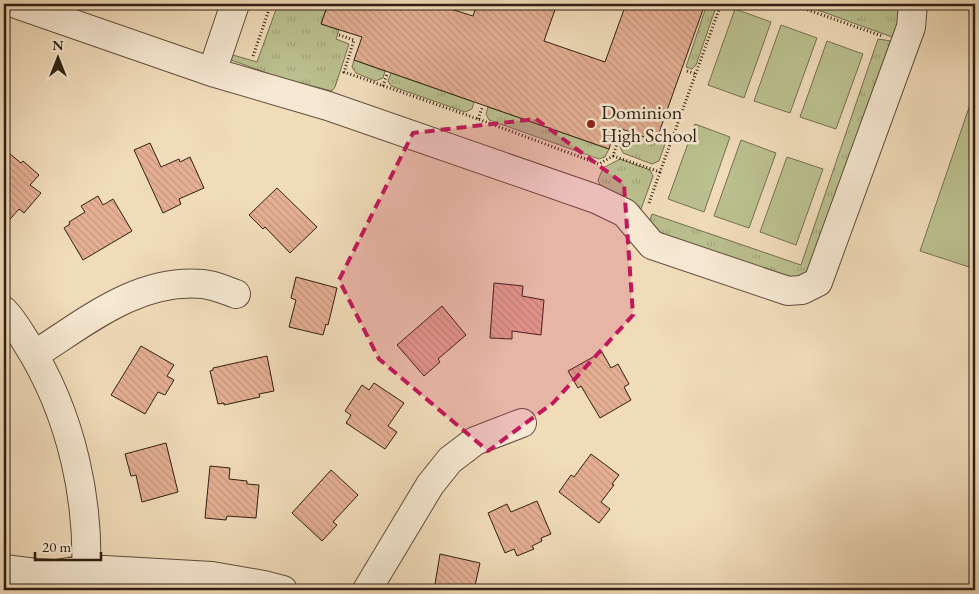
<svg xmlns="http://www.w3.org/2000/svg" width="979" height="594" font-family="'EB Garamond',serif">
<style>
.grass{fill:url(#grass-tufts);stroke:#757050}
.park{fill:#bbc08f;stroke:#757050}
.building{fill:url(#building-back-hatch);stroke:#2f1f12}
.lines{fill:none;stroke-linecap:round;stroke-linejoin:round}
.minor-casing{stroke:#604e3c;stroke-width:30}
.path{stroke:#2f1f12;stroke-width:3;stroke-dasharray:1 2.5;stroke-linecap:butt}
.minor{stroke:#f6e8d2;stroke-width:28}
.marked{fill:#c2185b;fill-opacity:0.2;stroke:#c2185b;stroke-width:4;stroke-dasharray:10 6;stroke-linejoin:round}
.poi-dot{fill:#8f2418;stroke:#f6e8d2;stroke-width:2}
.labels{text-anchor:middle;stroke-width:5;stroke-linejoin:round;paint-order:stroke}
.poi-label{font-size:20px;fill:#2f1f12;stroke:#f6e8d2;text-anchor:start}
</style>
<defs>
<pattern id="grass-tufts" width="24" height="20" patternUnits="userSpaceOnUse" patternTransform="scale(1.25)"><rect width="24" height="20" fill="#bbc08f"/><path d="M3 7l-1-3M5 7V3M7 7l1-3M15 17l-1-3M17 17v-4M19 17l1-3" fill="none" stroke="#a1a57a"/></pattern>
<pattern id="building-back-hatch" width="6" height="6" patternUnits="userSpaceOnUse" patternTransform="scale(1.25)"><rect width="6" height="6" fill="#e5af93"/><path d="M-1 5l2 2M0 0l6 6M5-1l2 2" fill="none" stroke="#c5967e"/></pattern>
</defs>
<rect width="100%" height="100%" fill="#f1dcba"/>
<filter id="stains"><feTurbulence type="fractalNoise" baseFrequency=".004" numOctaves="4"/><feColorMatrix values="0 0 0 0 .2 0 0 0 0 .09 0 0 0 0 .02 0 0 0 .5 -.17"/></filter>
<radialGradient id="worn" r=".72"><stop offset=".6" stop-color="#630" stop-opacity="0"/><stop offset="1" stop-color="#630" stop-opacity=".3"/></radialGradient>
<path class="grass" d="M278 4H328L321 24 339 30 336 39 349 44 335 87 332 91 281 78 231 60V55H233L257 62Z
M707 4H717L696 65 692 69 686 67Z
M801 4H904L900 34 892 37Z
M878 39 891 41 894 49 813 274 789 281 655 233 649 222 652 214 801 265Z
M354 60 385 71 383 78 375 81 356 73 352 67Z
M391 73 474 102 472 109 465 112 391 86 388 81Z
M488 107 609 149 605 157 599 159 489 120 486 114Z
M640 135 665 144 659 161 652 164 623 153 620 147 622 143 628 141 637 144Z
M620 159 650 170 653 176 641 209H636L602 188 603 186 600 185 598 180 603 168Z"/>
<path class="park" d="M735 9 771 22 744 98 708 85Z
M781 25 817 38 790 113 754 101Z
M827 41 863 54 836 129 800 117Z
M975 90V269L920 251Z
M695 124 730 137 704 212 668 199Z
M741 140 776 153 749 228 714 216Z
M787 157 823 169 796 245 760 232Z"/>
<path class="building" d="M328 4H435L473 16 477 4H557L544 41 605 62 626 4H705L656 141 616 127 609 149 354 60 362 37 321 24Z
M150 143 161 167 179 159 180 162 190 157 204 188 179 199 181 204 163 213 134 150Z
M4 149 21 163 23 161 39 175 30 185 41 193 24 213 19 209 4 226Z
M277 188 317 227 290 253 265 227 263 229 249 215Z
M98 196 103 205 113 199 132 231 83 260 64 228 70 224 69 222 85 212 81 206Z
M296 277 337 288 328 325 326 324 323 335 289 327 296 300 291 298Z
M494 283 523 286 522 296 544 300 541 335 512 331V339L490 338Z
M442 306 466 335 438 359 440 362 424 376 397 345Z
M141 346 174 365 167 376 174 380 165 395 158 392 145 414 111 395Z
M602 352 611 368 618 364 629 384 624 387 631 400 600 418 581 386 578 388 568 371Z
M267 356 274 391 259 394 260 397 224 405V403L218 404 210 371 213 370V368Z
M374 383 404 403 388 426 397 432 385 449 346 423 351 415 345 411 362 385 369 390Z
M166 443 178 492 142 502 136 475 131 476 125 454Z
M591 454 619 475 612 484 614 485 601 502 610 509 599 523 559 492 571 475 574 477Z
M210 466 230 468 229 479 247 481V484L259 485 256 518 227 516 226 520 205 518Z
M331 470 358 495 333 522 337 525 322 541 292 513Z
M537 501 551 534 541 538 542 541 532 546 534 549 517 556 514 549 505 553 488 513 507 504 511 512Z
M440 554 480 563 474 590H434Z"/>
<g class="lines">
<g class="minor-casing">
<path id="minor" d="M16 4 212 72 328 106 596 199 625 213 652 245 788 291 802 290 818 282 911 27 913 4
M212 72 235 4
M4 311C13 320 19 331 26 342 72 414 92 505 85 590
M34 355C86 322 138 278 203 284 214 285 225 290 236 294
M4 569 36 573 56 574 87 569 212 576 264 585 283 590
M367 590 430 485 450 460 475 441 522 423"/>
</g>
<path class="path" d="M791 4 882 36
M339 35 354 40 344 72 478 119 599 164 613 156 620 135 635 140
M253 56 271 4
M687 71 696 74
M383 86 387 74
M478 119 482 108
M613 156 660 172 721 4
M649 203 660 172"/>
<use href="#minor" class="minor"/>
</g>
<path class="marked" d="M536 119 624 184 633 315 553 403 488 451 379 359 339 280 413 133Z"/>
<circle class="poi-dot" cx="591" cy="124" r="5"/>
<g class="labels">
<g class="poi-label">
<text x="601" y="119">Dominion<tspan x="601" dy="23">High School</tspan></text>
</g>
</g>
<rect width="979" height="594" fill="none" stroke="#f1dcba" stroke-width="20"/>
<rect x="5" y="5" width="969" height="584" fill="none" stroke="#2f1f12" stroke-width="2.5"/>
<rect x="10" y="10" width="959" height="574" fill="none" stroke="#2f1f12"/>
<g transform="translate(58 58)" stroke="#f6e8d2" stroke-width="4" paint-order="stroke">
<path d="M0-4L9 19L0 12L-9 19Z" fill="#2f1f12"/>
<text y="-8" font-size="14" font-weight="bold" text-anchor="middle" fill="#2f1f12">N</text>
</g>
<path d="M35 552v8h66v-8" fill="none" stroke="#2f1f12" stroke-width="2.5"/>
<text x="42" y="552" font-size="15" fill="#2f1f12" stroke="#f6e8d2" stroke-width="4" paint-order="stroke">20 m</text>
<rect width="100%" height="100%" filter="url(#stains)"/>
<rect width="100%" height="100%" fill="url(#worn)"/>
</svg>
